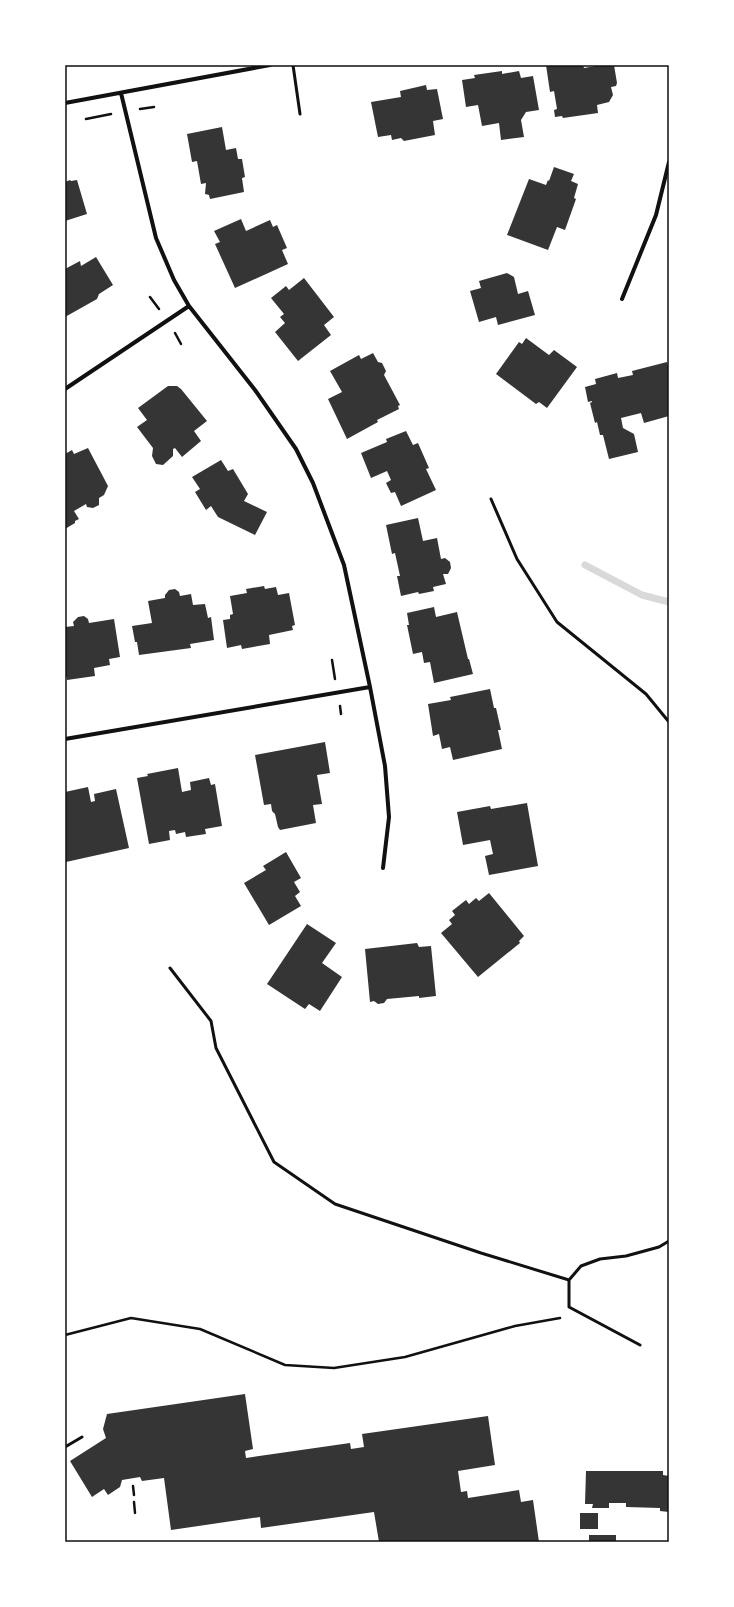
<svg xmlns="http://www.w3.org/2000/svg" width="734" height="1607" font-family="'Exo 2',sans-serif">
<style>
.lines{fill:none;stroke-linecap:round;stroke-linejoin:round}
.stream{stroke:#d9d9d9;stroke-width:7}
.building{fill:#353535}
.path{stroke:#111;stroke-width:2.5}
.service{stroke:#111;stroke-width:3}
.minor{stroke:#111;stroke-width:4}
.neatline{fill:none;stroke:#111;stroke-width:1.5}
</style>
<rect width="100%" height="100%" fill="#fff"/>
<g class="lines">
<path class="stream" d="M585 565 642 595 669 602"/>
</g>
<path class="building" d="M546 65H583L584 68 601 65H614L617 83 616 86 611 87 613 95 609 102 597 105 598 113 563 118 562 116 555 117 554 110 557 109 554 91 550 92Z
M502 71V74L519 71 521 78 533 76 539 110 526 112 521 120 524 137 501 140 499 123 482 126 478 105 466 107 462 80 475 78 474 75Z
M426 85 427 90 437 89 443 119 433 121 435 135 404 141 401 138 392 140 391 135 378 137 371 102 401 97 400 91Z
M222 127 226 150 236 148 238 159H242L245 177 242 178 244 192 210 199 209 195 205 194 206 183 201 184 197 161 192 162 187 134Z
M554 167 574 174 571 181 578 184 574 198 576 199 565 230 557 227 548 250 507 235 529 179 546 185 548 180 549 181Z
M70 180 71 181 77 180 87 214 65 221V182Z
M241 219 246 231 270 220 273 227 277 225 287 248 282 250 288 264 235 288 215 244 220 242 214 231Z
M96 257 113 285 99 294 97 299 65 317V269L80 261 81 266Z
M507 273 514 277 518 294 528 291 535 315 498 325 496 317 479 322 470 291 481 288 479 281Z
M304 278 334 317 324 325 331 335 298 361 275 332 285 323 280 317 284 314 271 298 286 286 289 290Z
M526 338 549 355 554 350 577 367 547 408 539 402 536 404 496 374 519 342 522 344Z
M373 353 378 362 382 363 386 371 384 375 400 405 398 406 399 409 377 420 378 422 347 439 328 399 342 392 330 371 359 355 361 359Z
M667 362 669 370V416L644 423 641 413 621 418 623 428 634 434 638 452 609 459 603 435H600L597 422 595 423 590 403 592 402V401L588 402 585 387 596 384 595 379 617 373 618 378 633 375 632 371Z
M168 386H177L181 389 207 421 194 431 201 441 182 457 175 448 173 449V456L163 465 156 464 152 456 153 448 137 427 147 420 138 408Z
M406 431 413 445 418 443 429 468 426 469 436 490 401 506 395 492 391 493 386 483 391 480 387 471 371 478 361 453 387 442 386 439Z
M88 448 108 486 104 495 99 498V505L93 508 87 507 86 504 74 511 79 519 75 521V523L65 529V454L72 450 74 454Z
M221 460 228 471 233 469 248 494 244 501 267 512 255 535 218 517 211 506 206 510 195 492 200 489 192 477Z
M418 518 423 541 437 538 441 559 445 558 450 562 451 568 448 574H443L446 584 433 587 434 591 419 594 418 592 401 596 397 576H400L395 553 392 554 386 525Z
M264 586 265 589 276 587 278 595 289 593 295 625 292 626 293 630 269 635 270 644 242 649 241 645 227 648 223 620 230 619V615L233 614 230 596 247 593 246 589Z
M175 589 179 592 180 596 191 594 193 605 205 604 208 618 211 617 214 640 190 644 191 648 139 655 137 642H135L132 626 152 623 148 601 165 598V595L169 590Z
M434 607 436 617 457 612 468 659H469L473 674 434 683 430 662 424 663 422 652 413 654 407 625H409L407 613Z
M84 616 88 619 89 623 114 619 120 657 109 659 110 665 94 668 95 676 67 680V677L65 678V627L74 626 73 622 78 617Z
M490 689 494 708H496L501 730H498L502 749 453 760 450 747 442 749 439 734 433 736 428 704 451 700 450 697Z
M325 742 330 773 317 775 322 804 313 805 316 823 280 830 278 827 275 814 272 811 271 804 264 805 255 755Z
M178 768 182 792 191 790 190 782 209 778 211 785 215 784 222 826 205 829 206 834 186 837 185 832 176 834 175 830 169 831 170 840 149 844 137 778 148 776 147 774Z
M88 787 91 802 95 801 94 794 116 789 129 848 66 862 65 792Z
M527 803 538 866 489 875 485 856 493 854 490 840 463 845 457 812 490 806 491 809Z
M286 852 301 878 294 882 300 892 295 896 301 906 269 925 244 883 266 870 263 866Z
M489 893 524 936 519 941 520 943 478 977 441 933 452 924 449 920 455 915 452 911 466 900 469 904 476 898 479 901Z
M307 924 336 943 322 963 342 977 320 1011 309 1004 305 1009 267 984Z
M417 943 419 947 431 946 436 996 419 998V996L387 999 384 1003 378 1004 374 1001 370 1002 365 949Z
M245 1394 253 1449 245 1451 246 1458 350 1443 351 1449 364 1447 362 1434 488 1416 495 1465 458 1471 461 1492 467 1491 468 1498 519 1490 521 1502 533 1500 539 1542H379L374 1512 261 1528 260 1517 171 1530 164 1478 142 1481 140 1477 122 1480 120 1487 108 1495 104 1489 92 1497 70 1461 106 1438 103 1429 107 1414Z
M586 1471H663V1475L669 1476V1512L660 1511V1508L626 1507V1503H609V1508H592L593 1504H585Z
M580 1513H598V1529H580Z
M589 1535H616V1542H589Z"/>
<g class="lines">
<path class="path" d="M140 109 154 107
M86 119 111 114
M150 297 159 309
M175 333 181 344
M332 660 335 679
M340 706 341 714
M65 1335 131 1318 200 1329 285 1365 334 1368 405 1357 515 1326 560 1318
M133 1486 134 1495
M134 1502 135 1513"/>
<path class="service" d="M293 65 300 114
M491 499 517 559 557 622 646 694 669 722
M170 968 211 1021 216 1048 274 1162 335 1204 481 1253 569 1280
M640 1345 569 1307V1280L581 1266 600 1259 626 1256 659 1247 669 1241
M65 1447 82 1437"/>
<path class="minor" d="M121 93 156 238 174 280 189 306 255 390 296 449 313 483 344 565 370 687 385 766 389 817 383 868
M65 103 270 65
M622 299 656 215 669 162
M65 389 189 306
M65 739 370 687"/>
</g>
<rect width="734" height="1607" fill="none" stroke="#ffffff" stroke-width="132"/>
<rect x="66" y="66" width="602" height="1475" class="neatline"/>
</svg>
